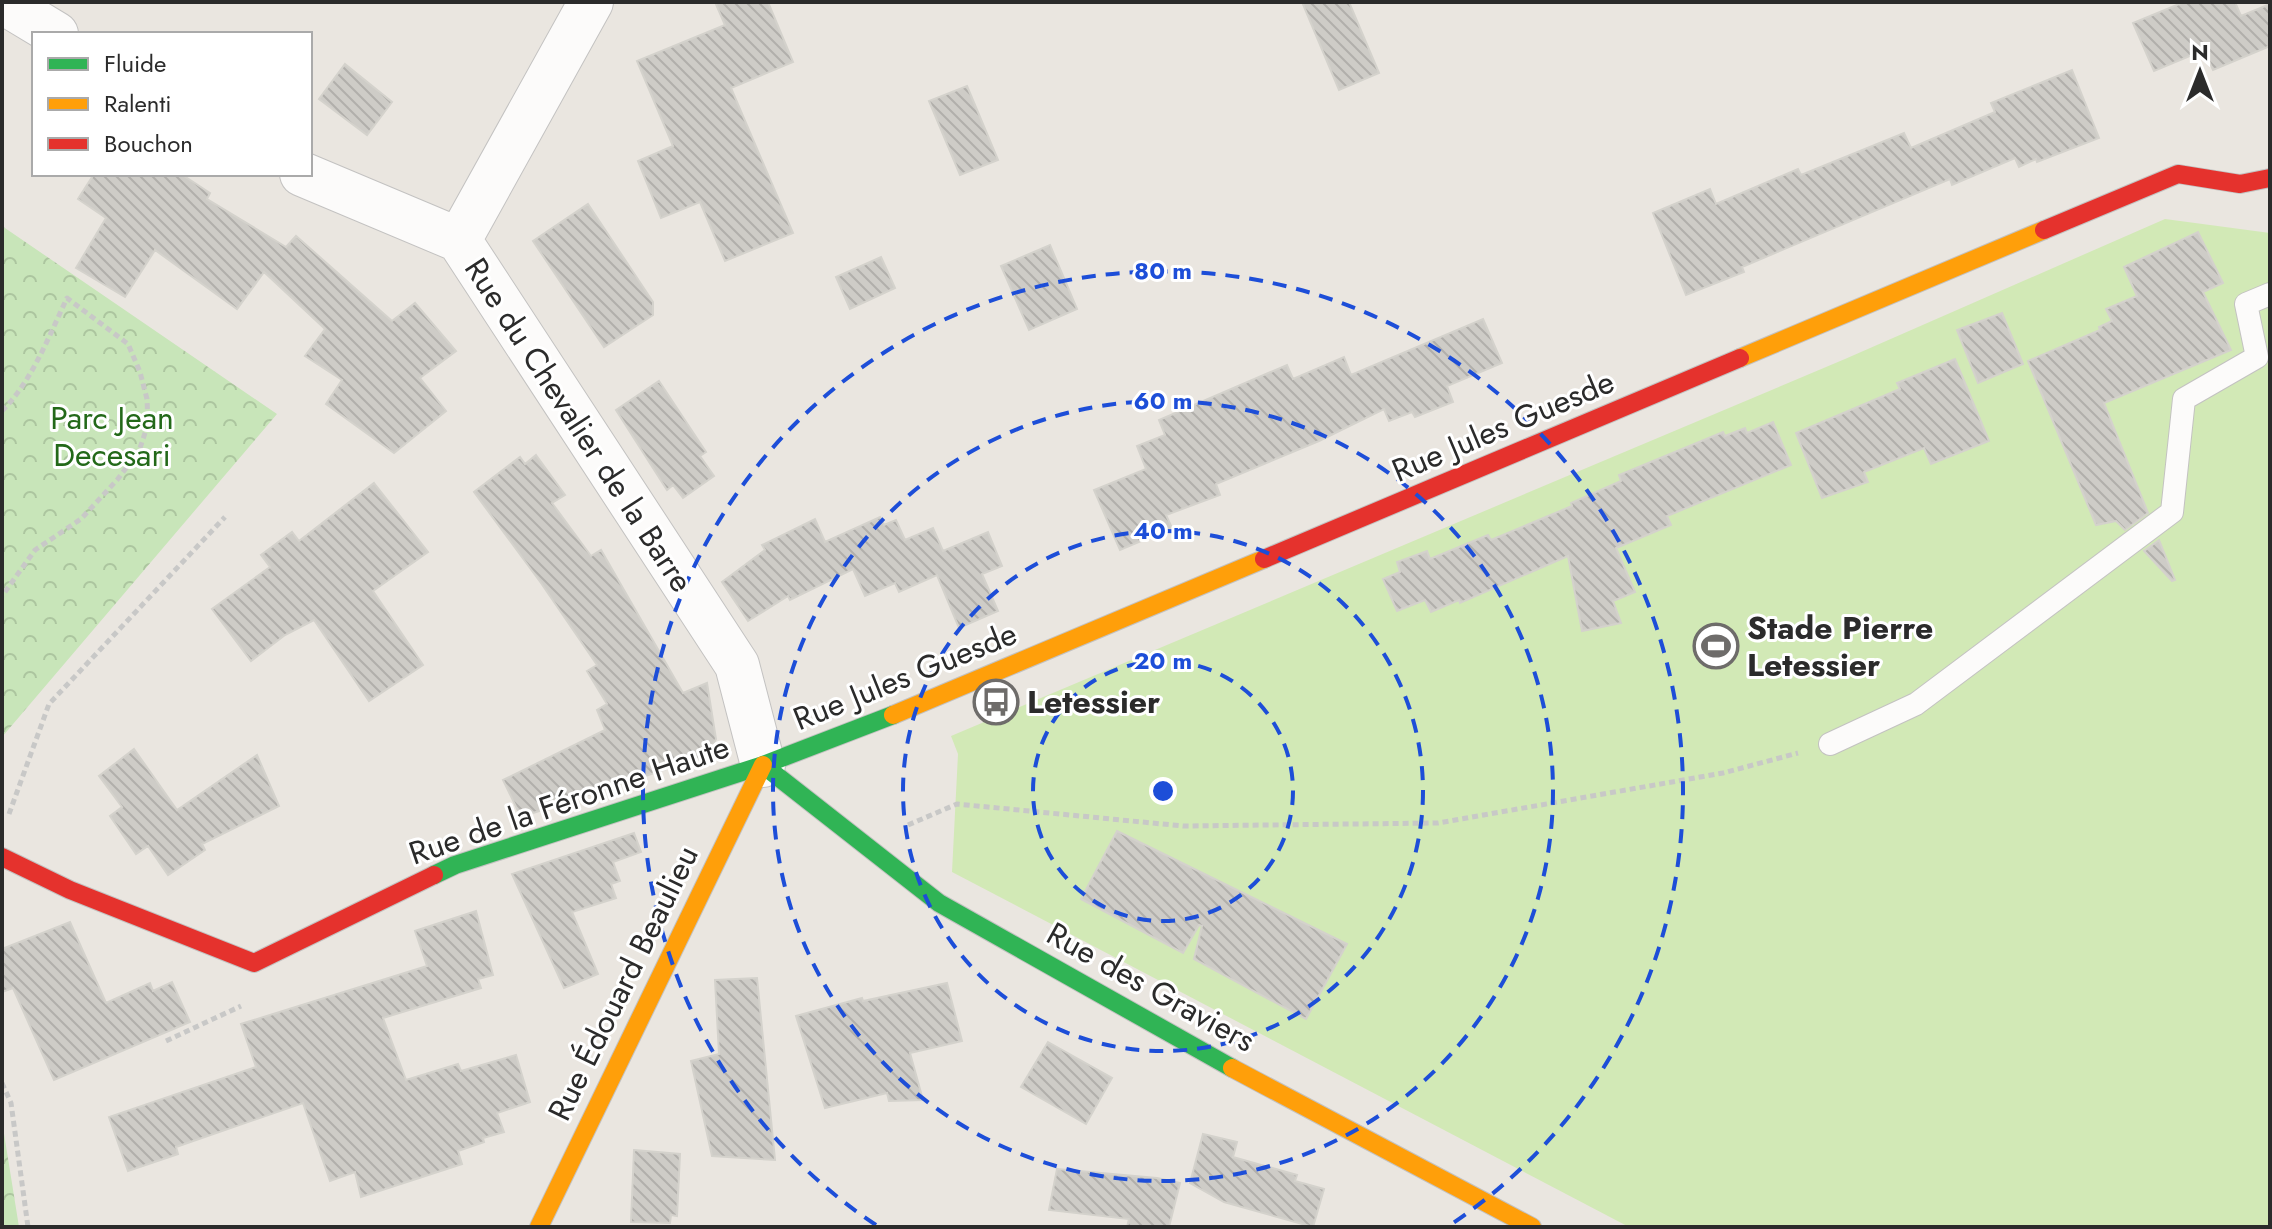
<svg xmlns="http://www.w3.org/2000/svg" width="2272" height="1229" font-family="Jost,sans-serif">
<style>
.park{fill:url(#park-crowns)}
.pitch{fill:#d2e9b6}
.building{fill:url(#building-back-hatch);stroke:#d4d2cc;stroke-width:2}
.lines{fill:none;stroke-linecap:round;stroke-linejoin:round}
.lane-casing{stroke:#c3c2c1;stroke-width:24}
.street-casing{stroke:#c3c2c1;stroke-width:46}
.fast-casing{stroke:#c3c2c1;stroke-width:20}
.slow-casing{stroke:#c3c2c1;stroke-width:20}
.jam-casing{stroke:#c3c2c1;stroke-width:20}
.path{stroke:#c8c8c7;stroke-width:5;stroke-dasharray:6 4;stroke-linecap:butt}
.lane{stroke:#fcfbfa;stroke-width:22}
.street{stroke:#fcfbfa;stroke-width:44}
.fast{stroke:#30b455;stroke-width:18}
.slow{stroke:#ff9f0a;stroke-width:18}
.jam{stroke:#e5322d;stroke-width:18}
.ring{fill:none;stroke:#1d4ed8;stroke-width:4;stroke-dasharray:14 10}
.labels{text-anchor:middle;stroke-width:6;stroke-linejoin:round;paint-order:stroke}
.park-label{font-size:32px;fill:#236919;stroke:#fff}
.street-label{font-size:32px;fill:#2b2b2b;stroke:#fff}
.poi-label{font-size:32px;font-weight:bold;fill:#2b2b2b;stroke:#fff;text-anchor:start}
.centre{fill:#1d4ed8;stroke:#fff;stroke-width:4}
.ring-label{font-size:24px;text-anchor:middle;font-weight:bold;fill:#1d4ed8;stroke:#fff;stroke-width:6;stroke-linejoin:round;paint-order:stroke}
</style>
<defs>
<pattern id="park-crowns" width="20" height="18" patternUnits="userSpaceOnUse" patternTransform="scale(2)"><rect width="20" height="18" fill="#c8e5b9"/><path d="M2 6a3 3 0 1 1 6 0M12 15a3 3 0 1 1 6 0" fill="none" stroke="#acc59f"/></pattern>
<pattern id="building-back-hatch" width="6" height="6" patternUnits="userSpaceOnUse" patternTransform="scale(2)"><rect width="6" height="6" fill="#ceccc7"/><path d="M-1 5l2 2M0 0l6 6M5-1l2 2" fill="none" stroke="#b1afab"/></pattern>
</defs>
<rect width="100%" height="100%" fill="#eae6e0"/>
<path class="park" d="M2 226 277 414 2 737Z
M2 1121 19 1227H2Z"/>
<path class="pitch" d="M2165 219 2270 233V1227H1629L952 872 958 754 951 736 1845 359Z"/>
<path class="building" d="M715 2H768L793 62 731 88 793 233 725 261 700 202 661 218 638 161 673 146 637 61 725 25Z
M1302 2H1349L1379 73 1339 90Z
M2184 2H2235L2241 16 2270 4V46L2213 70 2204 50 2154 71 2133 23Z
M345 64 392 102 367 135 319 99Z
M2072 70 2099 138 2037 162 2036 159 2019 167 2015 158 1952 185 1950 179 1742 267 1744 272 1686 295 1653 213 1710 189 1716 204 1798 169 1801 175 1904 133 1911 148 1995 112 1991 103Z
M967 86 998 160 960 175 929 101Z
M94 174H181L210 193 207 199 286 247 296 236 392 321 415 303 456 351 420 378 446 411 394 453 326 404 342 380 305 356 325 329 264 272 237 309 155 250 125 297 76 268 106 218 78 199Z
M588 204 653 302V315L604 347 533 241Z
M2198 232 2223 283 2203 292 2231 350 2104 403 2148 513 2125 530 2116 521 2096 525 2028 361 2100 330 2099 327 2112 321 2106 309 2137 296 2124 267Z
M1050 245 1077 309 1029 330 1001 266Z
M881 257 895 288 850 309 836 277Z
M2002 313 2023 364 1978 383 1957 330Z
M1483 319 1502 363 1447 386 1453 402 1415 417 1412 412 1389 421 1384 409 1319 441 1216 484 1220 495 1166 515 1172 528 1120 550 1094 490 1146 469 1137 446 1165 435 1159 420 1287 365 1293 379 1344 357 1351 375Z
M1955 359 1989 441 1931 464 1924 448 1864 472 1868 482 1822 498 1796 433 1900 389 1897 383Z
M659 381 706 452 700 456 714 476 683 498 673 485 667 490 616 410Z
M1773 422 1791 465 1667 516 1671 525 1616 548 1635 592 1613 601 1621 623 1582 631 1568 556 1460 603 1459 600 1431 612 1425 600 1397 611 1383 579 1400 572 1397 562 1427 551 1430 559 1488 535 1491 540 1572 506 1571 503 1621 481 1619 475 1723 432 1725 436 1745 428 1747 433Z
M536 455 565 495 552 503 591 556 601 550 683 693 707 683 716 739 706 756 521 817 503 780 605 730 597 710 607 704 587 671 597 665 541 583 474 492 520 457 525 464Z
M374 483 428 552 373 591 423 665 369 701 314 620 285 635 251 661 212 609 270 567 261 555 292 532 299 541Z
M880 517 884 525 896 520 905 540 933 528 943 551 988 532 1002 566 982 574 998 611 959 628 937 575 899 592 895 583 865 596 853 569 790 600 788 596 748 621 722 582 765 550 762 545 815 519 825 542Z
M2159 540 2175 580 2172 581 2144 551Z
M134 749 177 810 257 755 279 806 202 844 205 850 168 875 148 846 136 854 110 816 122 807 99 776Z
M1117 831 1347 944 1306 1019 1194 959 1202 926 1199 925 1183 953 1081 899Z
M634 833 641 852 613 862 620 881 611 884 616 898 572 912 598 974 564 988 512 874Z
M476 911 493 975 478 979 481 988 383 1018 406 1080 458 1064 461 1071 516 1055 530 1102 497 1113 504 1132 483 1138 484 1142 458 1151 462 1164 361 1197 355 1172 330 1181 303 1103 176 1147 178 1154 128 1171 109 1117 256 1067 241 1024 427 966 415 931Z
M70 922 106 1003 150 983 153 991 172 982 190 1022 54 1080 13 988 2 992V949Z
M757 978 775 1160 712 1156 691 1061 719 1054 715 980Z
M947 983 962 1041 910 1053 923 1100 889 1101 887 1093 825 1108 796 1016 862 998 863 1001Z
M1048 1042 1112 1078 1086 1124 1021 1087Z
M1203 1134 1237 1142 1233 1157 1297 1175 1295 1181 1324 1189 1313 1227 1224 1202 1190 1183Z
M634 1150 680 1154 677 1216 671 1215 670 1223 631 1222Z
M1057 1169 1157 1178 1180 1183 1169 1227H1127L1129 1219 1049 1210Z"/>
<g class="lines">
<g class="lane-casing">
<path id="lane" d="M1830 744 1916 704 2172 512 2184 399 2257 357 2246 304 2270 294"/>
</g>
<g class="street-casing">
<path id="street" d="M3 2 56 34
M302 174 459 240 737 665 763 765
M459 240 591 2"/>
</g>
<g class="fast-casing">
<path id="fast" d="M763 765 939 903 1232 1068
M434 875 455 865 763 765 893 715"/>
</g>
<g class="slow-casing">
<path id="slow" d="M1740 358 2044 230
M893 715 1264 559
M1232 1068 1532 1227
M539 1227 763 765"/>
</g>
<g class="jam-casing">
<path id="jam" d="M2044 230 2178 174 2240 184 2270 178
M1264 559 1740 358
M2 857 70 890 254 963 434 875"/>
</g>
<path class="path" d="M2 411C32 381 49 336 67 298L128 344 140 372 147 399 148 424 139 451 117 480 81 519 35 550 2 596
M9 814 49 704 225 517
M908 825 957 804 1183 826 1438 823 1723 773 1798 753
M166 1041 241 1006
M2 1083 11 1103 28 1227"/>
<use href="#lane" class="lane"/>
<use href="#street" class="street"/>
<use href="#fast" class="fast"/>
<use href="#slow" class="slow"/>
<use href="#jam" class="jam"/>
</g>
<g class="ring">
<circle cx="1163" cy="791" r="130"/>
<circle cx="1163" cy="791" r="260"/>
<circle cx="1163" cy="791" r="390"/>
<path d="M876 1225A520 520 0 1 1 1450 1225"/>
</g>
<defs>
<g id="stadium-ring" transform="scale(2.3)"><circle r="9.5" fill="#fff" stroke="#6e6c6a" stroke-width="1.5"/><path d="M0-5a6.5 5 0 1 0 0 10a6.5 5 0 1 0 0-10ZM-3.5-1.8h7v3.6h-7Z" fill="#6e6c6a"/></g>
<g id="bus-ring" transform="scale(2.3)"><circle r="9.5" fill="#fff" stroke="#6e6c6a" stroke-width="1.5"/><path d="M-5-6H5V4H4V6H2V4H-2V6H-4V4H-5ZM-3.5-4V0h7V-4ZM-3.5 1.2v1.5H-2V1.2ZM2 1.2v1.5H3.5V1.2Z" fill="#6e6c6a"/></g>
</defs>
<g fill-rule="evenodd">
<use href="#stadium-ring" x="1716" y="646"/>
<use href="#bus-ring" x="996" y="702"/>
</g>
<g class="labels">
<g class="park-label">
<text x="112" y="429">Parc Jean<tspan x="112" dy="37">Decesari</tspan></text>
</g>
<g class="street-label">
<text transform="translate(579 425) rotate(57)" y="11">Rue du Chevalier de la Barre</text>
<text transform="translate(1503 426) rotate(-23)" y="11">Rue Jules Guesde</text>
<text transform="translate(905 676) rotate(-22)" y="11">Rue Jules Guesde</text>
<text transform="translate(569 800) rotate(-19)" y="11">Rue de la Féronne Haute</text>
<text transform="translate(623 983) rotate(-64)" y="11">Rue Édouard Beaulieu</text>
<text transform="translate(1151 987) rotate(29)" y="11">Rue des Graviers</text>
</g>
<g class="poi-label">
<text x="1747" y="639">Stade Pierre<tspan x="1747" dy="37">Letessier</tspan></text>
<text x="1027" y="713">Letessier</text>
</g>
</g>
<circle cx="1163" cy="791" r="12" class="centre"/>
<g class="ring-label">
<text x="1163" y="279">80 m</text>
<text x="1163" y="409">60 m</text>
<text x="1163" y="539">40 m</text>
<text x="1163" y="669">20 m</text>
</g>
<rect width="2272" height="1229" fill="none" stroke="#2b2b2b" stroke-width="8"/>
<rect x="32" y="32" width="280" height="144" fill="#ffffff" stroke="#aaaaaa" stroke-width="2"/>
<rect x="48" y="58" width="40" height="12" fill="#30b455" stroke="#aaaaaa" stroke-width="2"/>
<text x="104" y="72" font-size="24" fill="#2b2b2b">Fluide</text>
<rect x="48" y="98" width="40" height="12" fill="#ff9f0a" stroke="#aaaaaa" stroke-width="2"/>
<text x="104" y="112" font-size="24" fill="#2b2b2b">Ralenti</text>
<rect x="48" y="138" width="40" height="12" fill="#e5322d" stroke="#aaaaaa" stroke-width="2"/>
<text x="104" y="152" font-size="24" fill="#2b2b2b">Bouchon</text>
<g transform="translate(2200 72)" stroke="#ffffff" stroke-width="6" paint-order="stroke">
<path d="M0-6L14 30L0 20L-14 30Z" fill="#2b2b2b"/>
<text y="-12" font-size="22" font-weight="bold" text-anchor="middle" fill="#2b2b2b">N</text>
</g>
</svg>
